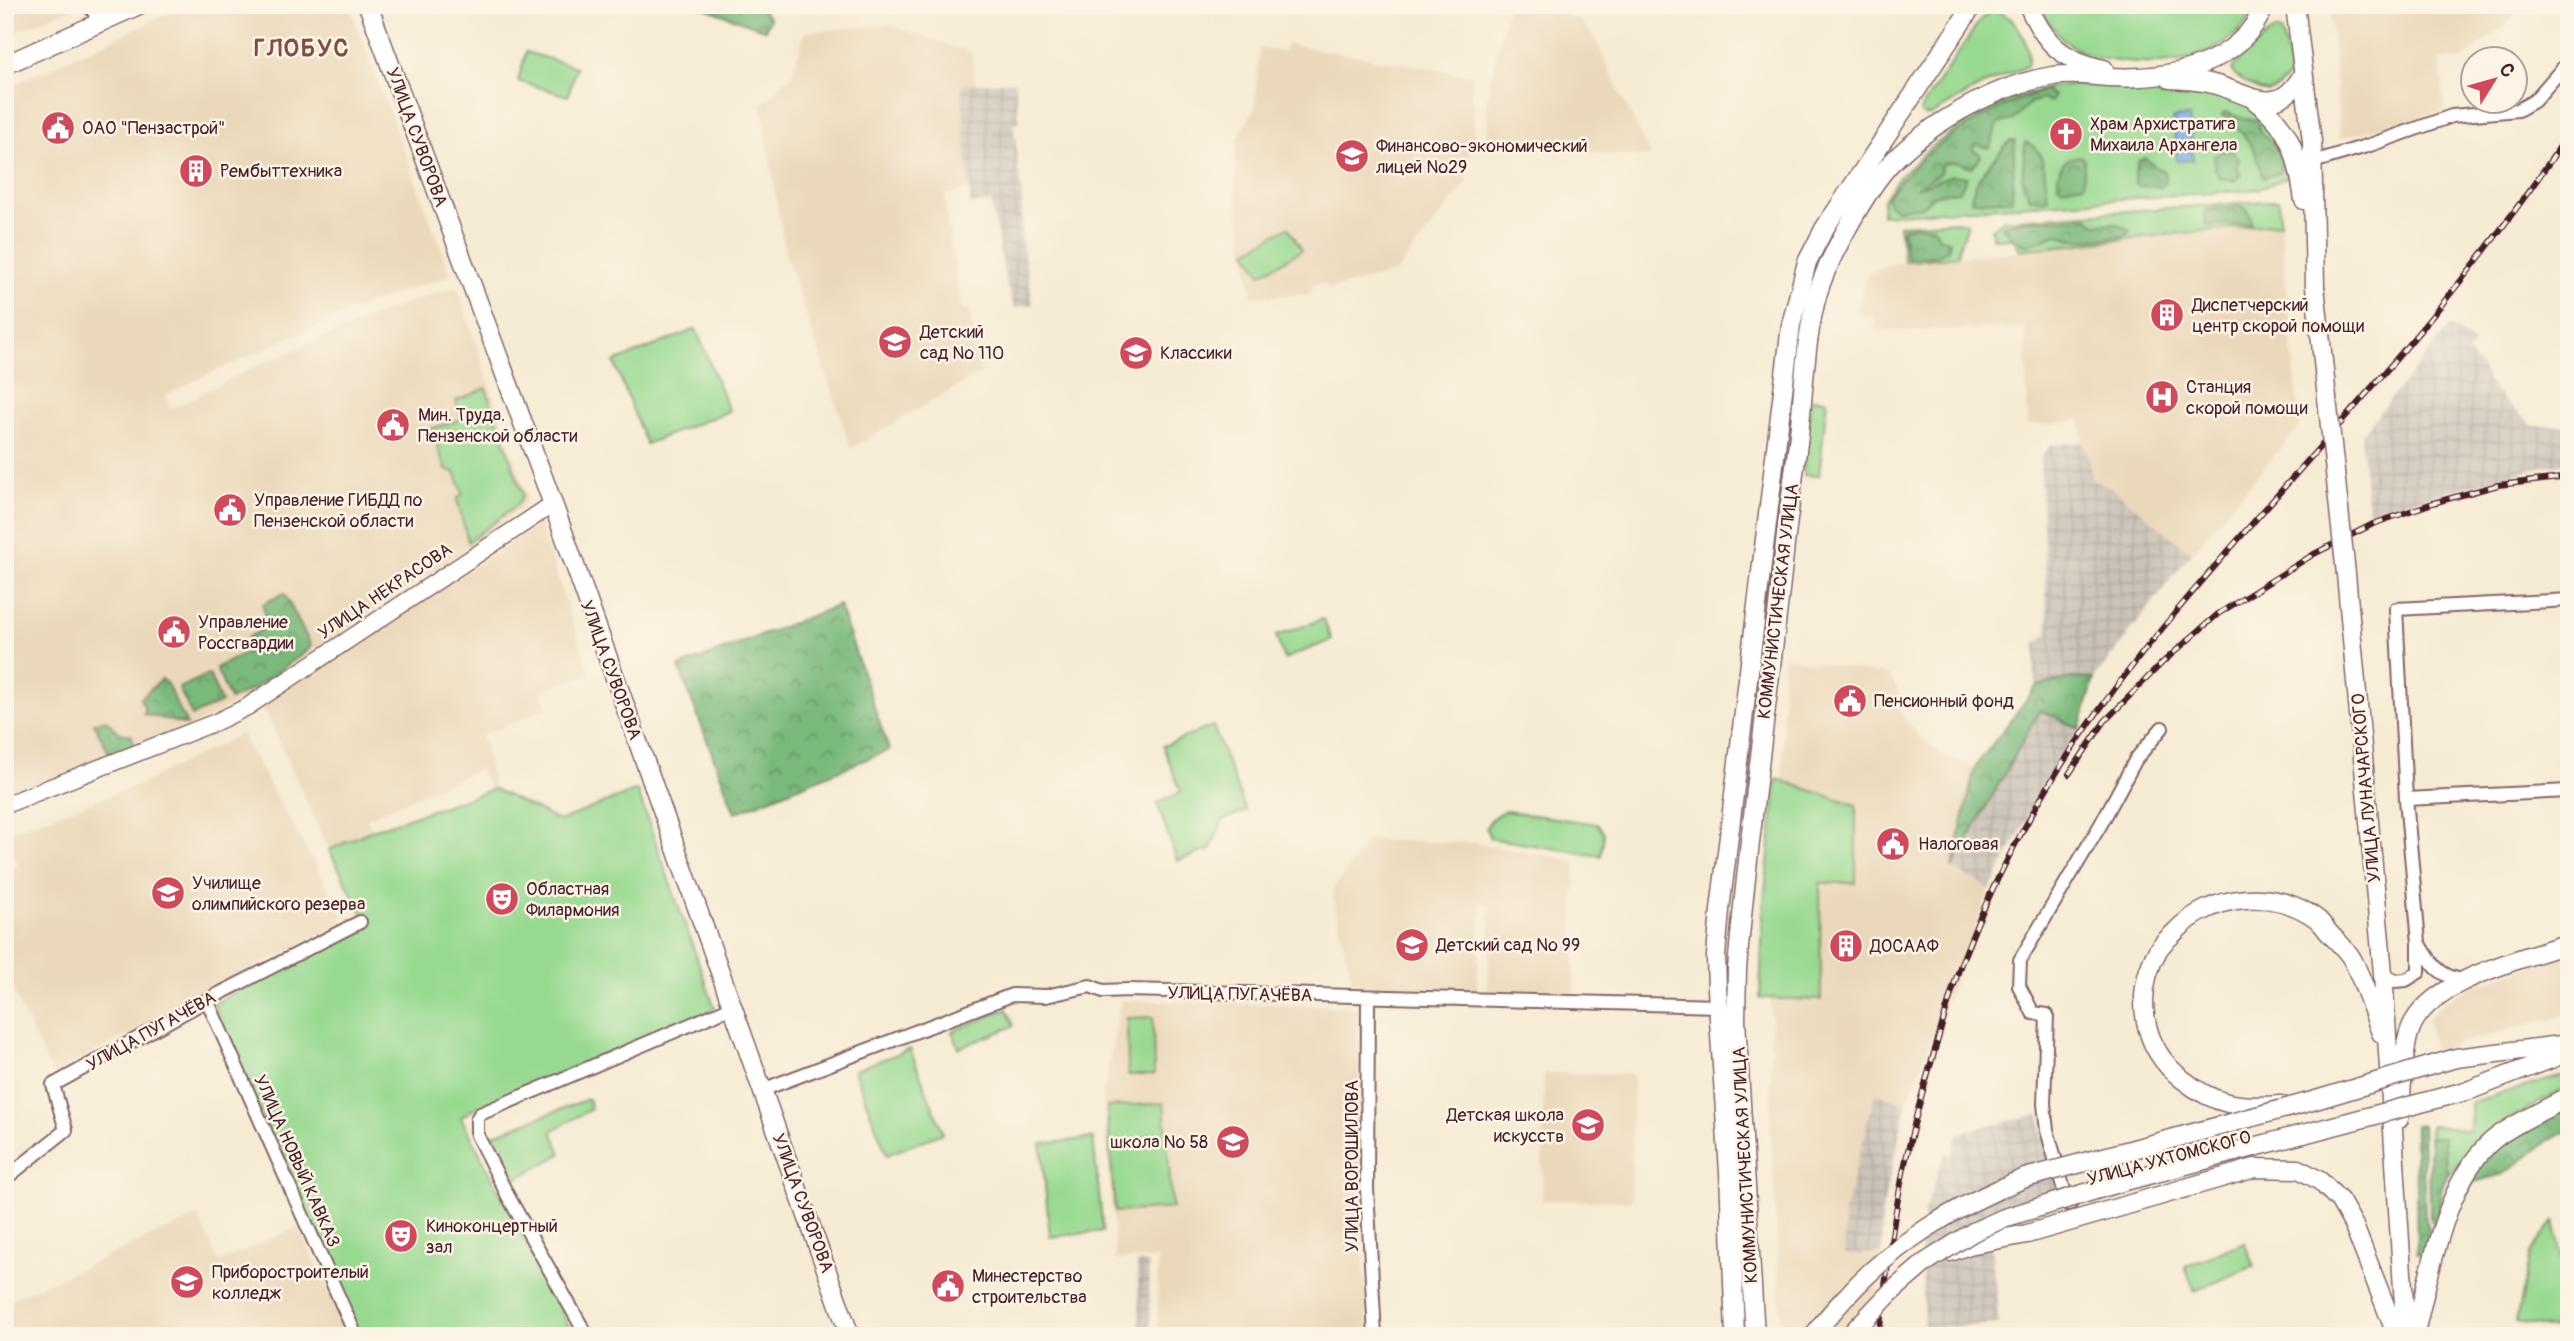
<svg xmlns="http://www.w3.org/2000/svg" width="2574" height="1341" font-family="Pangolin,sans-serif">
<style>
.built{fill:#ebd8ba}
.industrial{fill:url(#industrial-grid)}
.green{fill:#97d990;stroke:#707c5e;stroke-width:2}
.forest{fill:url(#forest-crowns);stroke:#626c52;stroke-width:2}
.water{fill:url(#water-ripples);stroke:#626688;stroke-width:2}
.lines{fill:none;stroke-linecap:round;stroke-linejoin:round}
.minor-casing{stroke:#866666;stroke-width:16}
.secondary-casing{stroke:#866666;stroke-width:19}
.primary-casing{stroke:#866666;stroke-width:21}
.minor{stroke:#fff;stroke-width:12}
.secondary{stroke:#fff;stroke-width:16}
.primary{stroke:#fff;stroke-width:18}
.rail-casing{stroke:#4a1f2b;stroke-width:6}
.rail{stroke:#fcf5e5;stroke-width:3.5;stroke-dasharray:10;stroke-linecap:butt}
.primary-bridge-casing{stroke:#866666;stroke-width:21;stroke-linecap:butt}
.primary-bridge{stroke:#fff;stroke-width:18}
.labels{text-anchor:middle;stroke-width:5;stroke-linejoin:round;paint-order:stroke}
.poi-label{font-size:18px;fill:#4a1f2b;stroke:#fcf5e5;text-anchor:start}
.street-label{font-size:18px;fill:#4a1f2b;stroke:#fcf5e5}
.district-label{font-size:24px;font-weight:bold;letter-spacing:2px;fill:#834d45;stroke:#fcf5e5}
</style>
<defs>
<pattern id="industrial-grid" width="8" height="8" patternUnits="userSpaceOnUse" patternTransform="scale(1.75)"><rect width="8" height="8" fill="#cbc3b8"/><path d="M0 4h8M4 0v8" fill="none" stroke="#b0a79e"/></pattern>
<pattern id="forest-crowns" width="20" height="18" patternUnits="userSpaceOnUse" patternTransform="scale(1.75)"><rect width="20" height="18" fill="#79b97a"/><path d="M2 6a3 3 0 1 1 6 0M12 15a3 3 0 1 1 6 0" fill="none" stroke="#659664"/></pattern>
<pattern id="water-ripples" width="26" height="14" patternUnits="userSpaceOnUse" patternTransform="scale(1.75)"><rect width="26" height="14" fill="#79ade6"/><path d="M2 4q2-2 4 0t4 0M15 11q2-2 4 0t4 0" fill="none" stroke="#658cbb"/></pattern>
</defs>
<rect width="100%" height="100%" fill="#fcf5e5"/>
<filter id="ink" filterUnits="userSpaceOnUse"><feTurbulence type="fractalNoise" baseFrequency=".0143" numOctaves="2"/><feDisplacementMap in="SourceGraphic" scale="14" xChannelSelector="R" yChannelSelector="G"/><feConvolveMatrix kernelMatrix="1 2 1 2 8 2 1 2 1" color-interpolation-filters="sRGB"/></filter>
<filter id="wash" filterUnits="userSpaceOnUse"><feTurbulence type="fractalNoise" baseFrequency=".00686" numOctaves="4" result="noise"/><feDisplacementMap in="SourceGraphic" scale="28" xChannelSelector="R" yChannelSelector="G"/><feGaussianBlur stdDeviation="1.57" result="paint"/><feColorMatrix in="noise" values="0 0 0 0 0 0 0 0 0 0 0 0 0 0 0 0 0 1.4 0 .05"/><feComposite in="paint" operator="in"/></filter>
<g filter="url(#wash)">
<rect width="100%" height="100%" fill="#f6ebd3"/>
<path class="built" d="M5 5H78L5 37Z
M187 5H349L451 275 372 302 213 372 164 396 171 409 260 364 405 304 457 287 527 496 524 506 470 546 322 644 254 693 182 732 5 795V89Z
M1507 5 1546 7 1581 21 1593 36 1651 157 1505 145 1488 139 1487 96Z
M2330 5H2523L2505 25 2462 60 2440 59 2445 111 2340 138Z
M890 25 971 53 976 84 961 86 969 190 945 195 946 217 962 310 969 309 981 373 851 448 785 252 761 105 792 75 805 32Z
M1286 44 1471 75 1474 138 1464 172 1468 181 1396 272 1328 290 1325 284H1315L1309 294 1252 297 1235 185 1237 140 1255 107 1259 48 1284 52Z
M2280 223 2300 426 2191 553 2111 487 2090 479V460L2083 442 2080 419 2050 425 2028 424 2025 328 1874 331 1875 317 1856 315 1866 276 1891 264Z
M539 524 590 674 542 690 548 708 482 736 494 788 490 790 479 769 367 818 372 830 329 850 262 705Z
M1783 657 1889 675 1897 688 1899 711 1918 736 1942 755 1975 767 1952 867 1990 889 1907 1102 1875 1094 1844 1213 1846 1253H1882L1876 1336H1782L1771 1136V945L1783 823Z
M241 734 342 913 341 923 53 1074 5 976V873L19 866 5 833 138 785Z
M1367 840 1474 843 1575 861 1574 993H1488L1490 905 1481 904 1477 991 1353 986 1332 891Z
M2569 954V1014L2455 1044 2434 1053 2428 1019 2446 1001 2472 986Z
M1121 1000 1358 1007 1360 1190 1368 1336H1158L1157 1258 1116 1260 1103 1095Z
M1544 1073 1633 1074 1631 1201 1542 1200Z
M198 1216 219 1262 298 1227 347 1328 332 1336H5V1302Z"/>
<path class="industrial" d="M1014 81 1020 122 1013 123 1022 197 1021 237 1033 304 1015 308 1006 284 991 202 970 204 961 85Z
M2450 326 2474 344 2467 353 2482 369 2493 390 2515 410 2533 426H2569V463L2543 466 2368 513 2361 435Z
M2083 442 2090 460 2091 479 2111 487 2191 553 2094 679 2072 678 2037 686 2034 672 2036 643 2048 634 2040 459 2050 445Z
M2040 709 2080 729 2031 812 1990 889 1952 868Z
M1875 1094 1907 1102 1882 1210V1253L1845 1254 1844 1213Z
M2040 1114 2060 1198 1994 1223 1991 1246 1999 1324 1924 1329 1921 1241 1925 1208 1945 1152 1951 1157 1958 1135 1969 1130Z
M1137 1263H1148L1151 1336H1140Z"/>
<path class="green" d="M2040 5H2258C2232 52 2190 65 2140 63 2092 61 2061 52 2040 5Z
M1992 11C2015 11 2033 46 2027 66L1981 86 1931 115 1924 116 1920 111 1925 102 1981 19Z
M2276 30 2281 32 2288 56 2289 76 2276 89 2269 92 2259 90 2235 76 2232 69C2236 62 2269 32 2276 30Z
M526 52 576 67 568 96 518 81Z
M2106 84H2161L2202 89 2246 102 2272 127 2285 159 2287 177 2259 189 2225 192 1882 215 1883 199 1898 178 1930 148 1968 120 2007 100 2053 86Z
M2279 200 2280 223 2020 250 2013 238 1993 239 1991 229 2003 220Z
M1958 221 1967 223C1968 234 1958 241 1957 256L1904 262 1899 225Z
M1288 227 1302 250 1261 274 1247 251Z
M696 329 729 411 646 444 614 362Z
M486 388 523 495 518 504 468 542 457 499 463 493 455 472 446 470 431 429 462 419 456 401Z
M1811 399 1827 400 1819 476 1803 475Z
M1323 619 1332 640 1284 659 1276 636Z
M1213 726 1246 811 1223 820 1210 850 1177 861 1157 803 1181 792 1163 746Z
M1777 779 1856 805V883H1820L1821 1000 1760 998 1763 911Z
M494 789 559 821 637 790 715 1009 474 1109 461 1117 574 1336H358L213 1004 367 922 329 850 372 830Z
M1505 811 1597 824 1604 833 1601 856 1490 838 1486 828C1490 819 1496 814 1505 811Z
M1007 1009 1014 1026 959 1048 952 1031Z
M1153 1017 1154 1075H1128L1127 1018Z
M910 1049 943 1133 887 1155 854 1070Z
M2569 1074V1087L2509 1119 2476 1141 2447 1176 2443 1137H2429L2430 1125 2470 1131 2471 1102Z
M588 1099 591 1109 552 1131 561 1154 516 1179 492 1135Z
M1164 1103 1172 1208 1115 1212 1107 1107Z
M1093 1138 1103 1231 1050 1237 1041 1144Z
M2554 1221 2569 1295V1332L2516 1322 2530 1254Z
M2244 1242 2254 1266 2195 1291 2185 1267Z"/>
<path class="forest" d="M697 5H758L770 19 765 30Z
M2046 90 2053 96 2052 101 2048 102 2042 99 2031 102 2013 120 1998 123 1990 147 1987 148 1978 144 1973 146V150L1979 153 1981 157 1972 168 1958 162 1942 164 1939 174 1916 188 1952 175 1967 177 1959 191 1936 194 1923 206 1896 209 1890 205 1886 198C1895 184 1907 174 1919 162 1957 128 1997 105 2046 90Z
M2226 112 2243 119 2257 120 2260 133C2274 141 2284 155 2280 173L2263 178 2255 151 2240 130 2222 115Z
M2010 141H2015L2012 200 1971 201C1971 182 1997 155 2010 141Z
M2025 142C2047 148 2045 178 2048 198L2046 200 2030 198 2022 181Z
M2222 150 2232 151 2239 160 2237 168 2241 174 2235 181 2220 178 2215 169 2214 157Z
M2081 156 2084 159V184L2061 188 2058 185C2057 168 2062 158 2081 156Z
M2146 158 2157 168 2164 170 2166 182 2161 187 2139 186 2135 183V172L2138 161Z
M2241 206C2247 208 2253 218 2251 224L2206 225 2205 214 2208 210Z
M2088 218 2095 224 2115 223 2130 230 2126 236C2105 238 2077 244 2058 234 2031 241 2030 256 2003 229V225L2027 220Z
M1916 226 1933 227 1937 232 1938 237 1950 242 1948 250 1935 256 1907 258 1902 231 1903 228Z
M284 593 311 646 307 651 253 689 230 700 216 668 253 649 247 638 267 627 263 604Z
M839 605 889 750 735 813 679 667Z
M209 674 221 702 192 716 179 688Z
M2072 678 2094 679 2080 729 2040 710 1952 868 1975 767 2037 686Z
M162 679 167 684 187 725 144 714V706L140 699Z
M106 720 120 733 131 735 136 748 111 757 94 723Z
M2569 1107V1130L2549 1141 2503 1174 2474 1182 2462 1197C2468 1153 2533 1126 2569 1107Z
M2415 1125H2422L2425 1220 2434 1238 2427 1254 2417 1253Z
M2429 1137H2443L2447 1176 2442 1188 2436 1228 2430 1220Z"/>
<path class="water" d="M2189 117 2193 160 2177 161 2173 118Z"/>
</g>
<g filter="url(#ink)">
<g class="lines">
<g class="minor-casing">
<path id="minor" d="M90 5 100 23
M2308 165 2313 162 2370 145 2452 116 2518 110 2534 101 2569 61
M2406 799 2569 791
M2420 944C2431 963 2439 977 2463 980
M2383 973 2395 981 2406 980 2419 972V943L2406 799 2396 609 2569 600
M1368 997 1367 1189 1375 1336
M207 1000 356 1336
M762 1090 1012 995 1046 996 1090 986 1103 991 1129 990 1718 1006
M5 1179 66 1130 53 1085 207 1000 360 922
M2071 1203 2068 1204 2047 1130 2044 1104 2047 1015 2033 1013 2019 986 2020 960 2101 824 2136 759 2162 728
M587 1336 509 1198 477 1135V1119L480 1114 732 1007"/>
</g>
<g class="secondary-casing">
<path id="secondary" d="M5 805 216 722 247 707 553 504"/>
</g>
<g class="primary-casing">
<path id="primary" d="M368 5 553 504 850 1336
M2028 5C2045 44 2062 60 2104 69
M2295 5 2312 141 2315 287
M5 65 139 5
M2170 79C2184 80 2199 80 2213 84 2249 93 2277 121 2303 74
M2255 101C2292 127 2298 159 2304 200
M2346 574 2383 973 2406 1336
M2456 1058 2569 1044
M2470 1090 2569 1052
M2281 1105C2239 1108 2216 1106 2182 1079 2142 1048 2133 994 2158 950 2162 943 2170 937 2176 931 2211 894 2275 887 2317 919 2322 923 2326 930 2331 935 2338 942 2347 950 2352 959 2364 982 2372 1009 2381 1033
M2399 1119C2402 1095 2402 1055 2409 1033 2424 981 2523 959 2569 943
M1950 1252 1969 1245 2027 1234 2255 1168 2299 1169 2320 1181 2340 1201 2354 1226 2397 1336
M1735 1336 1729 1172 1717 989 1716 956 1720 910 1791 325 1807 262 1824 229 1973 5
M1755 1336 1736 1020 1737 969C1749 830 1769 693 1784 554 1788 515 1794 475 1799 435 1804 388 1805 338 1818 292 1829 257 1868 186 1893 161 1933 121 1997 85 2053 76 2072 73 2091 76 2110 77 2169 80 2240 66 2265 5
M2414 1336C2430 1275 2445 1175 2498 1136 2519 1121 2546 1109 2569 1097"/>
</g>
<use href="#minor" class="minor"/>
<use href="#secondary" class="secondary"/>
<use href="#primary" class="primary"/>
<g class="rail-casing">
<path id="rail" d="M2069 774 2105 721 2163 662 2218 614 2314 554 2373 524 2433 503 2498 485 2569 477
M1880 1336C1880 1315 1884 1293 1887 1272 1895 1204 1909 1137 1929 1070 1940 1034 1949 997 1962 961 1981 911 2005 861 2032 814 2095 702 2181 604 2265 509 2372 388 2480 268 2569 133"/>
</g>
<use href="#rail" class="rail"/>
<g class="primary-bridge-casing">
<path id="primary-bridge" d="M2315 287 2346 574
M1814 1336C1822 1322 1834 1310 1845 1298 1895 1242 1956 1206 2025 1178L2309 1102 2456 1058
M1849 1336 1890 1293 1926 1262 1973 1232 2004 1218 2125 1181 2470 1090"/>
</g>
<use href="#primary-bridge" class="primary-bridge"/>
</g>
</g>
<defs>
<g id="civic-disc" transform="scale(1.75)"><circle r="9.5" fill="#d1495b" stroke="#fcf5e5"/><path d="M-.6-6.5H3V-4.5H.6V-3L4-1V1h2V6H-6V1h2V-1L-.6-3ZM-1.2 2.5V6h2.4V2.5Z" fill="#fff"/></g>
<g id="church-disc" transform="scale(1.75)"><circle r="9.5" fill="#d1495b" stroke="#fcf5e5"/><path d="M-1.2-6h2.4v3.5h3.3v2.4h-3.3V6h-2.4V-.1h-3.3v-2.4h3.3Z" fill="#fff"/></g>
<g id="school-disc" transform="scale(1.75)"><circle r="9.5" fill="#d1495b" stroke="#fcf5e5"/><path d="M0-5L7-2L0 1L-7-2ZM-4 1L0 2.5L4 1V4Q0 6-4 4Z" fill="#fff"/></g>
<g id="building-disc" transform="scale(1.75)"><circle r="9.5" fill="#d1495b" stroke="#fcf5e5"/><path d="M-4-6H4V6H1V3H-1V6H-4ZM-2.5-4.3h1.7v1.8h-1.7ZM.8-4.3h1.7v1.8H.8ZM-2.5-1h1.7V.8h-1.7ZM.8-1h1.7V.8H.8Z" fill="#fff"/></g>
<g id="hospital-disc" transform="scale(1.75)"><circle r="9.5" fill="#d1495b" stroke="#fcf5e5"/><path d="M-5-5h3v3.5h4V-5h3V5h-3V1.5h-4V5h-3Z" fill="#fff"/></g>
<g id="theatre-disc" transform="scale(1.75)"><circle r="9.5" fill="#d1495b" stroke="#fcf5e5"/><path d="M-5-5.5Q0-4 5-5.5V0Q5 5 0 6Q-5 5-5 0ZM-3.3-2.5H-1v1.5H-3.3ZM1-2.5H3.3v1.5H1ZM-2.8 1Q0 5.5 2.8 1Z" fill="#fff"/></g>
<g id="university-disc" transform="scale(1.75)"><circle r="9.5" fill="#d1495b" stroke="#fcf5e5"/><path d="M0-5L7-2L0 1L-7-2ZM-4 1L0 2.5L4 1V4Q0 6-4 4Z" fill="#fff"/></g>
</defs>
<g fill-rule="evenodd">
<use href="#civic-disc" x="58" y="128"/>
<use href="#church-disc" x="2066" y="134"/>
<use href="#school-disc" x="1352" y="156"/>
<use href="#building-disc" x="196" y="171"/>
<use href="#building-disc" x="2167" y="315"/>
<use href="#school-disc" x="895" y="342"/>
<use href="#school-disc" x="1136" y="353"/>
<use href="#hospital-disc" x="2162" y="397"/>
<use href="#civic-disc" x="393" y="425"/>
<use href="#civic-disc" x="230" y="510"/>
<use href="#civic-disc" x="174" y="632"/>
<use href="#civic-disc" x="1850" y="701"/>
<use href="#civic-disc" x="1893" y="844"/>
<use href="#school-disc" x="168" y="893"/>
<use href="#theatre-disc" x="502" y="899"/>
<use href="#school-disc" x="1412" y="945"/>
<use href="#building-disc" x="1846" y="946"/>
<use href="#school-disc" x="1588" y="1125"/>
<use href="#school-disc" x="1233" y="1142"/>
<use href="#theatre-disc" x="401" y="1236"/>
<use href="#university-disc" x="187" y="1282"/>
<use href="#civic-disc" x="948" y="1286"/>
</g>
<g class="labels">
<g class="poi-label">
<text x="2090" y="130">Храм Архистратига<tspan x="2090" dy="21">Михаила Архангела</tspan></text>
<text x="82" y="134">ОАО "Пензастрой"</text>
<text x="1376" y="152">Финансово-экономический<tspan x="1376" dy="21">лицей №29</tspan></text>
<text x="220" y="177">Рембыттехника</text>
<text x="2192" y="311">Диспетчерский<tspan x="2192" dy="21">центр скорой помощи</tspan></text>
<text x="920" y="338">Детский<tspan x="920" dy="21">сад № 110</tspan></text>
<text x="1160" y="359">Классики</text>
<text x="2186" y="393">Станция<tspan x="2186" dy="21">скорой помощи</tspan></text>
<text x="418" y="421">Мин. Труда.<tspan x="418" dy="21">Пензенской области</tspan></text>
<text x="254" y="506">Управление ГИБДД по<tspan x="254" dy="21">Пензенской области</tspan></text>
<text x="198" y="628">Управление<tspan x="198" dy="21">Россгвардии</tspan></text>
<text x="1874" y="707">Пенсионный фонд</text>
<text x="1918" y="850">Налоговая</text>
<text x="192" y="889">Училище<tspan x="192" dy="21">олимпийского резерва</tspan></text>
<text x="526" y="895">Областная<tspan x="526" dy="21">Филармония</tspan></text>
<text x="1436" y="951">Детский сад № 99</text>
<text x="1870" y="952">ДОСААФ</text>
<text x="1564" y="1121" text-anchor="end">Детская школа<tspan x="1564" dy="21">искусств</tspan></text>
<text x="1208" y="1148" text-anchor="end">школа № 58</text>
<text x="426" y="1232">Киноконцертный<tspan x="426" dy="21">зал</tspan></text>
<text x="212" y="1278">Приборостроителый<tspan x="212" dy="21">колледж</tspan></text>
<text x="972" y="1282">Минестерство<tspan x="972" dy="21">строительства</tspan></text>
</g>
<g class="street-label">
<text transform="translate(417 137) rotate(70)" y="6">УЛИЦА СУВОРОВА</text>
<text transform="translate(385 591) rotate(-34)" y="6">УЛИЦА НЕКРАСОВА</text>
<text transform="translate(1778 601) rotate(-83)" y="6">КОММУНИСТИЧЕСКАЯ УЛИЦА</text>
<text transform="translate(611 670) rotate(70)" y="6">УЛИЦА СУВОРОВА</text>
<text transform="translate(2366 788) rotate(-95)" y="6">УЛИЦА ЛУНАЧАРСКОГО</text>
<text transform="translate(1240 994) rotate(1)" y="6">УЛИЦА ПУГАЧЁВА</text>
<text transform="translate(151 1031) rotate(-29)" y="6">УЛИЦА ПУГАЧЁВА</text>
<text transform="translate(2169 1158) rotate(-15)" y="6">УЛИЦА УХТОМСКОГО</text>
<text transform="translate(297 1161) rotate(66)" y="6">УЛИЦА НОВЫЙ КАВКАЗ</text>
<text transform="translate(1745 1165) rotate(-93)" y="6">КОММУНИСТИЧЕСКАЯ УЛИЦА</text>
<text transform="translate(1352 1166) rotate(-90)" y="6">УЛИЦА ВОРОШИЛОВА</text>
<text transform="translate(803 1203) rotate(70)" y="6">УЛИЦА СУВОРОВА</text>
</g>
<g class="district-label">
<text x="302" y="56">ГЛОБУС</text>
</g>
</g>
<rect width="2574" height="1341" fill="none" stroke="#fcf5e5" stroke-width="28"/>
<g transform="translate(2494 80) rotate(53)"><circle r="33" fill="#fcf5e5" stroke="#b59f9b" stroke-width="2"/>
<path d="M0-5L12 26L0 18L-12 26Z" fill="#d1495b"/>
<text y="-10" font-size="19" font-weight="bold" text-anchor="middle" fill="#4a1f2b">С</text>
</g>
</svg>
